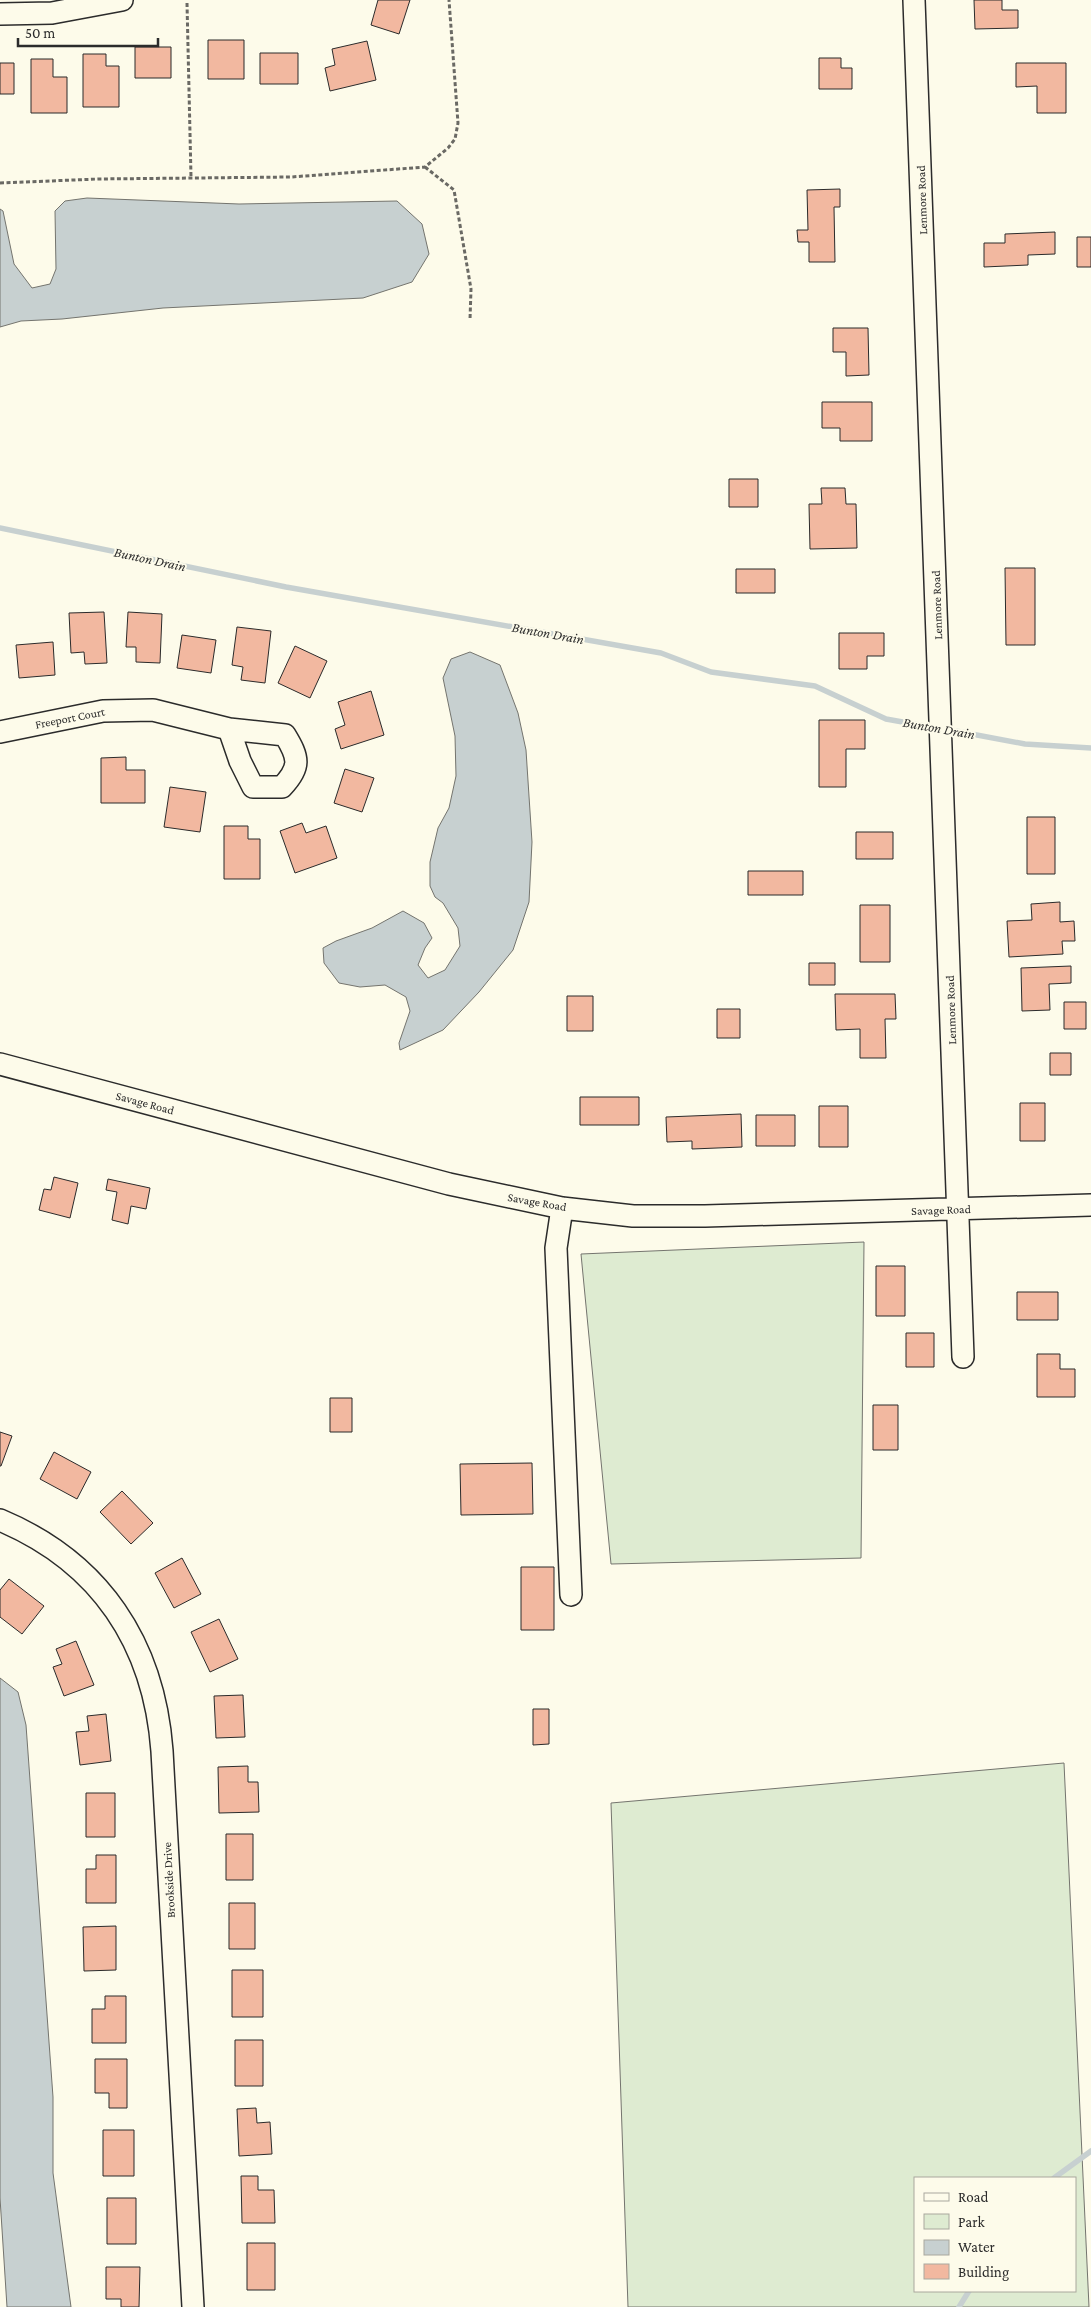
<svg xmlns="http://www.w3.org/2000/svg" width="1091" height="2307" font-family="'Crimson Pro',serif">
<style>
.green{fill:#deebd1;stroke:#74746e;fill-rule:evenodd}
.water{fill:#c7d0d0;stroke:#74746e}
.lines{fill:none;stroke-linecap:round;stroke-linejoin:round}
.stream{stroke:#c7d0d0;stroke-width:5.5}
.building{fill:#f2b8a0;stroke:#2b2b2b}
.minor-casing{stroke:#2b2b2b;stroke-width:24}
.path{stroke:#6a6964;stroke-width:3;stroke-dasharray:4 2.5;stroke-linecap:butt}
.minor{stroke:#fdfbea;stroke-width:21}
.labels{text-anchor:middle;stroke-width:4;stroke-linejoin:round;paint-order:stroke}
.street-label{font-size:12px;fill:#2b2b2b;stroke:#fdfbea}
.water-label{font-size:14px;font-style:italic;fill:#2b2b2b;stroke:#fdfbea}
</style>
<rect width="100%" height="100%" fill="#fdfbea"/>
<path class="green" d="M864 1242 861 1558 611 1564 581 1254Z
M1064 1763 1089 2307H628L611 1803ZM1075 2178V2291H915V2178Z"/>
<path class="water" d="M87 198 239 204 397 201 422 224 429 254 412 282 363 298 163 308 62 319 21 321 0 327V209L3 211 14 264 32 288 50 284 56 269 55 211 65 201Z
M470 652 500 665 518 713 526 750 532 842 529 902 513 950 479 992 443 1030 400 1050 399 1043 410 1011 406 997 385 985 360 987 339 983 324 963 323 948 336 941 372 928 403 911 424 923 432 938 425 948 418 965 428 978 445 970 460 946 458 928 443 903 435 897 430 886V862L438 828 449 808 456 776 455 736 443 678 451 659Z
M0 1678 18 1692 26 1725 53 2097V2173L71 2307H7L0 2198Z"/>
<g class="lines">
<path class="stream" d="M0 528 286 587 661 653 711 672 815 686 886 719 936 728
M945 729 1025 744 1091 748
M1054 2178 1091 2151
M959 2307 969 2291"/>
</g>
<path class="building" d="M378 0H410L399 34 371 25Z
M974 0H1002V10H1018V28L975 29Z
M208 40H244V79H208Z
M367 41 376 80 330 91 325 68 335 65 332 49Z
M135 47H171V78H135Z
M260 53H298V84H260Z
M83 54H106V66H119V107H83Z
M819 58H841V68H852V89H819Z
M31 59H53V77H67V113H31Z
M0 63H14V94H0Z
M1016 63H1066V113H1037V86L1016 87Z
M840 189V207H834L835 262H809V242H798L797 230H808L807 190Z
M1055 232V254L1028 255V265L984 267V243H1005V234Z
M1077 237H1091V267H1077Z
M833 328H868L869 375 846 376V352H833Z
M822 402H872V441H840V428H822Z
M729 479H758V507H729Z
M821 488H845L846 504H856L857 548 810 549 809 504H822Z
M1005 568H1035V645H1006Z
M736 569H775V593H736Z
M104 612 107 663 85 664 84 652 71 653 69 613Z
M128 612 162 614 160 663 136 662V647H126Z
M237 627 271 631 265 683 241 680 243 667 232 665Z
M839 633H884V656H867V669H839Z
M182 635 216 640 211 673 177 668Z
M53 642 55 675 19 678 16 645Z
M295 646 327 661 310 698 278 683Z
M371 691 384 735 341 749 335 729 345 725 338 702Z
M819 720H865V749H846V787H819Z
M126 757V770H145V803H101V758Z
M345 769 374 778 362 812 334 803Z
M170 787 206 792 200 832 164 827Z
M1027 817H1055V874H1027Z
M302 823 306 833 326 826 337 858 295 873 280 831Z
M224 826H248V839H260V879H224Z
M856 832H893V859H856Z
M748 871H803V895H748Z
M1060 902V922L1074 921 1075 941H1062L1063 954 1009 957 1007 921 1032 920 1031 904Z
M860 905H890V962H860Z
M809 963H835V985H809Z
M1071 966V983L1049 984 1050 1010 1022 1011 1021 968Z
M835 994H895L896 1019H885L886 1058H860V1029L836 1030Z
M567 996H593V1031H567Z
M1064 1002H1086V1029H1064Z
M717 1009H740V1038H717Z
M1050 1053H1071V1075H1050Z
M580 1097H639V1125H580Z
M1020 1103H1045V1141H1020Z
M819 1106H848V1147H819Z
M741 1114 742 1147 692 1149V1141L667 1142 666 1117Z
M756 1115H795V1146H756Z
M54 1177 78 1183 70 1218 39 1210 44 1189 51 1190Z
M108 1179 150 1188 146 1209 131 1206 128 1224 112 1220 117 1192 106 1190Z
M876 1266H905V1316H876Z
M1017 1292H1058V1320H1017Z
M906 1333H934V1367H906Z
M1037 1354H1060V1369H1075V1397H1037Z
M330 1398H352V1432H330Z
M873 1405H898V1450H873Z
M0 1432 12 1436 1 1466H0Z
M54 1452 91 1472 77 1499 40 1479Z
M532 1463 533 1514 461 1515 460 1464Z
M122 1491 153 1523 131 1544 100 1512Z
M182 1558 201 1594 174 1608 155 1573Z
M521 1567H554V1630H521Z
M9 1579 44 1606 22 1634 0 1617V1590Z
M219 1619 238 1659 210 1672 191 1632Z
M76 1641 94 1685 64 1696 53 1667 62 1664 56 1649Z
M243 1695 245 1737 216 1738 214 1696Z
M533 1709H549V1744L533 1745Z
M106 1714 111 1761 80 1765 76 1732 89 1731 87 1716Z
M248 1766V1782H258L259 1812 219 1813 218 1767Z
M86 1793H115V1837H86Z
M226 1834H253V1880H226Z
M96 1855H116V1903H86V1869H96Z
M229 1903H255V1949H229Z
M116 1926V1970L84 1971 83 1927Z
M232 1970H263V2017H232Z
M105 1996H126V2043H92V2009H105Z
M235 2040H263V2086H235Z
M95 2059H127V2108H109V2093H95Z
M256 2108 257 2123 270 2122 272 2154 239 2156 237 2109Z
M103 2130H134V2176H103Z
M241 2176H258V2190H274L275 2223H242Z
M107 2198H136V2244H107Z
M247 2243H275V2290H247Z
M106 2267H140L139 2307H121V2299H106Z"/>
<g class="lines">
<g class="minor-casing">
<path id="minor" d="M914 0 963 1357
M0 14 52 13 122 0
M0 732 103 711 153 710 229 729 285 735C299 758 301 767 282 787H253L240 761 229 729
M0 1064 449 1184 562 1208 633 1216H705L1091 1205
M562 1208 556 1248 571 1595
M0 1520C100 1562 154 1643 162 1751L193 2307"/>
</g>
<path class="path" d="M187 3 191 177
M425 167 454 190 471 289 470 320
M0 183 98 179 291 177 425 167 448 148 455 139 458 123 449 0"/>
<use href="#minor" class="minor"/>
</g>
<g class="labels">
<g class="street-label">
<text transform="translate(922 200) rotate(-92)" y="4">Lenmore Road</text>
<text transform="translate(937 605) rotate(-92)" y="4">Lenmore Road</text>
<text transform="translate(70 718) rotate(-11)" y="4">Freeport Court</text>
<text transform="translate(951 1010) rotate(-92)" y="4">Lenmore Road</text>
<text transform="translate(145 1103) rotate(15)" y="4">Savage Road</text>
<text transform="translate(537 1202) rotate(10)" y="4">Savage Road</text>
<text transform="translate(941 1210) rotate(-2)" y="4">Savage Road</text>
<text transform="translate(169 1880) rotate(-93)" y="4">Brookside Drive</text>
</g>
<g class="water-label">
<text transform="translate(150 559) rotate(12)" y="5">Bunton Drain</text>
<text transform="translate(548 633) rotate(10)" y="5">Bunton Drain</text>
<text transform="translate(939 728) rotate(10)" y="5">Bunton Drain</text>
</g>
</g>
<rect x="914" y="2177" width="162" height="115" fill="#fdfbea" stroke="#a9a89e"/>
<rect x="924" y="2193" width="25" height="8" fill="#fdfbea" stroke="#a9a89e"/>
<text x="958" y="2202" font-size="15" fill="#2b2b2b">Road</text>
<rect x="924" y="2214" width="25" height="15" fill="#deebd1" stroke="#a9a89e"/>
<text x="958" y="2227" font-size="15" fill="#2b2b2b">Park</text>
<rect x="924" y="2240" width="25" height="15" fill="#c7d0d0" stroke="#a9a89e"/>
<text x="958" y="2252" font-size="15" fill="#2b2b2b">Water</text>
<rect x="924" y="2264" width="25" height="15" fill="#f2b8a0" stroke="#a9a89e"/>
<text x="958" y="2277" font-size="15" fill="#2b2b2b">Building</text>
<path d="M18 38v8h140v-8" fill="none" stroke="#2b2b2b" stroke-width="2.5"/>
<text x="25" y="38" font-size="15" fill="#2b2b2b" stroke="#fdfbea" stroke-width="4" paint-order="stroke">50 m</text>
</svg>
